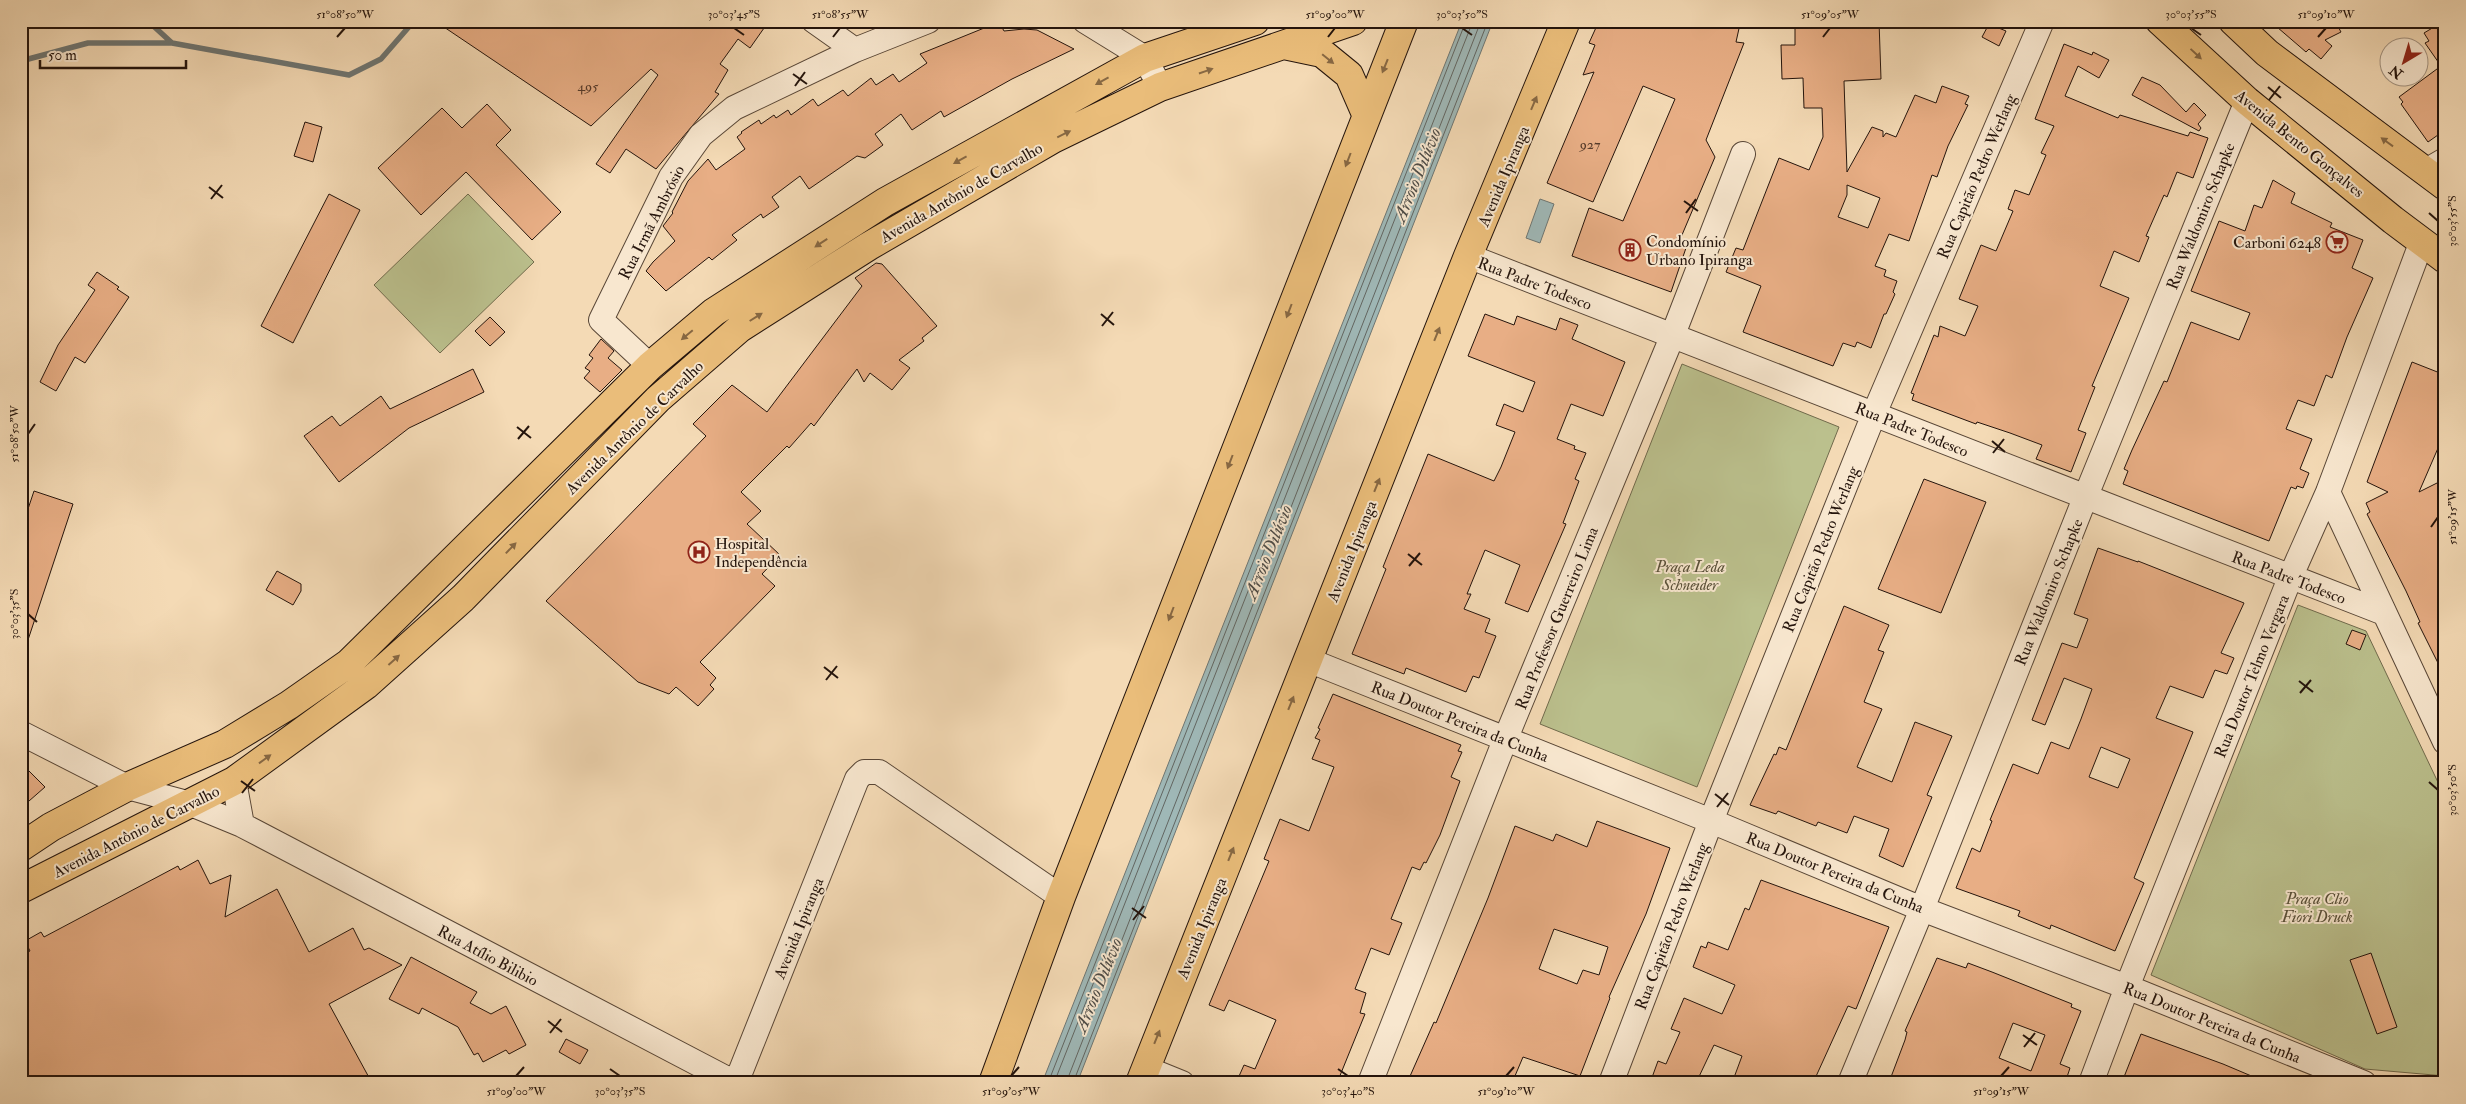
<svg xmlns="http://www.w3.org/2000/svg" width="2466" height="1104" font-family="'IM FELL Double Pica',serif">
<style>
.green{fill:#bbc08d;stroke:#706a4c}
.water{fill:#9fb8b7;stroke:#6e7673}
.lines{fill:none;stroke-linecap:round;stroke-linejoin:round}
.shore{stroke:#626662;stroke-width:1}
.stream{stroke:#6e7673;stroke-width:5.5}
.building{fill:#e8ae85;stroke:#24140c;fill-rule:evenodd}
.minor-casing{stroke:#584636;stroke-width:26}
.major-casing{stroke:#24140c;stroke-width:30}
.minor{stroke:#f8e7cf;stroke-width:24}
.major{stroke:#eabd7a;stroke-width:28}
.oneway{fill:#876843}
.ticks{fill:none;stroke:#24140c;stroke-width:2}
.labels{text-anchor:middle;stroke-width:4;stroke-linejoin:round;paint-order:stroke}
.number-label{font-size:14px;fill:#553a2a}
.street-label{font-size:16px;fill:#24140c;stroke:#f8e7cf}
.poi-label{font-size:16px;fill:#24140c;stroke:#f8e7cf;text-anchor:start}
.park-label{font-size:16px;font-style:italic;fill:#595039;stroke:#f8e7cf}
.water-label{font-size:18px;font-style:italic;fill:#4f4d48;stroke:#f8e7cf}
.neatline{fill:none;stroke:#24140c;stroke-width:2}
.ticks-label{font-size:12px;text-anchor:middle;fill:#24140c}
</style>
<rect width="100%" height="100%" fill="#f4dab5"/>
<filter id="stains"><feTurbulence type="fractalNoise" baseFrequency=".004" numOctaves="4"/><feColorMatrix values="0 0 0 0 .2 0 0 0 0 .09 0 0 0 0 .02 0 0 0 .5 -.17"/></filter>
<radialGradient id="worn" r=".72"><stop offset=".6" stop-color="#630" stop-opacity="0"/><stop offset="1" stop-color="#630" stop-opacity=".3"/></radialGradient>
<path class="green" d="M468 194 534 262 440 353 374 285Z
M1682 364 1839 427 1697 787 1540 724Z
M2298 605 2366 631 2445 797V1076L2365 1069 2151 975Z"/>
<path class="water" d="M1462 21H1493L1077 1083H1042Z
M1540 199 1554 204 1540 243 1526 238Z"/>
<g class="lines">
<path class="shore" d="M1048 1083 1466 21
M1054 1083 1473 21
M1066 1083 1481 21
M1073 1083 1488 21"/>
<path class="stream" d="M148 21 172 43 349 75 381 59 414 21
M21 61 88 43H172"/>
</g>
<path class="building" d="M435 21H723L731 27 735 21H769L750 48 738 39 720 64 728 70 715 92 719 94 656 169 626 149 610 173 596 164 658 75 651 69 591 126Z
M1599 21H1719L1740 24 1736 42 1744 43 1706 140 1715 157 1679 242 1687 245 1671 292 1572 256 1589 208 1623 221 1675 99 1643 86 1593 202 1547 183 1594 72 1583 75 1595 45 1589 43Z
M1795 21H1879L1881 79 1844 81 1847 172 1872 127 1883 131V137L1886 133 1896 137 1915 95 1936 103 1942 86 1969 96 1965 104 1968 105 1948 146 1937 177 1932 175 1909 241 1889 234 1875 266 1886 270 1884 276 1897 281 1893 292 1895 294 1886 314H1884L1871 348 1857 342 1855 347 1843 343 1833 366 1743 332 1761 286 1726 272 1736 248 1743 250 1779 158 1809 170 1823 137 1822 108H1804L1803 78 1782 79 1781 45H1795ZM1847 185 1880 198 1868 228 1838 217 1847 195Z
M2270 21H2335L2341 32 2325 40 2332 46 2321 59 2309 49 2306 52Z
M2444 21 2445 130 2428 142 2401 104 2403 102 2399 97 2441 66 2425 43 2429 41 2424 33Z
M999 22 1004 31 1024 29 1037 30 1074 49 1012 79 944 117 941 111 912 130 901 114 875 134 883 145 865 158 857 156 809 189 800 176 772 197 779 207 763 218 761 214 732 235 737 240 712 260 709 257 666 291 646 271 653 262 675 241 663 226 673 213 672 212 688 181 708 159 716 170 745 149 737 137 742 133 741 132 759 120 761 124 774 115 776 118 788 110 791 115 813 99 818 106 843 90 848 96 871 78 876 85 893 74 899 82 927 63 920 54Z
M1989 24 2006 31 1999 46 1982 37Z
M2064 44 2092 55 2093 52 2109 60 2099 78 2078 66 2065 96 2118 118 2120 115 2188 136 2190 132 2208 138 2193 178 2177 172 2167 197 2164 195 2146 236 2149 237 2139 262 2114 251 2100 286 2129 298 2092 386 2095 387 2078 430 2086 433 2071 472 2036 459 2042 445 2010 433 1977 422 1976 424 1912 400 1914 394 1911 393 1934 335 1938 337 1940 326 1965 336 1978 306 1959 299 1981 245 1996 251 2013 211 2008 209 2015 190 2029 195 2046 155 2041 153 2054 126 2035 119Z
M2142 77 2160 85 2186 112 2194 103 2206 115 2198 124 2201 128 2199 131 2132 95Z
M487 104 511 130 496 145 561 212 532 240 466 172 421 215 378 168 442 108 462 128Z
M305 122 322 127 313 162 294 156Z
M2273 180 2295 193 2291 203 2332 223 2330 227 2363 240 2352 268 2373 278 2347 337 2332 378 2326 375 2314 406 2298 400 2286 429 2312 439 2300 469 2309 473 2303 488 2297 486 2296 489 2291 487 2269 541 2123 484 2128 471 2124 469 2132 450 2164 381 2167 382 2191 322 2239 340 2250 313 2191 291 2219 221 2245 231 2254 205 2262 208Z
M329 194 360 210 293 343 261 326Z
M876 263 882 264 937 326 922 338 924 341 899 360 910 368 892 390 870 373 864 382 857 369 814 426 811 423 789 448 787 446 741 492 761 511 747 524 780 555 762 574 775 586 700 662 716 678 710 685 714 689 698 706 676 687 669 694 638 682 546 601 706 436 693 424 732 385 767 412 862 286 855 278Z
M97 272 119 287 117 289 129 297 85 363 75 357 56 391 40 382 58 345 95 290 88 285Z
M1485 314 1514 325 1517 316 1556 330 1560 318 1578 325 1572 339 1625 362 1603 416 1571 404 1557 439 1575 446 1574 449 1586 453 1575 479 1579 481 1563 523 1566 524 1528 612 1505 603 1520 565 1485 550 1467 594H1471L1464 609 1490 619 1485 632 1496 636 1479 678 1473 676 1466 692 1406 668 1404 674 1352 654 1386 569 1383 567 1428 454 1494 481 1501 467 1515 432 1496 425 1504 404 1523 412 1535 382 1468 356Z
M490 317 505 332 490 346 475 331Z
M601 339 614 351 608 358 622 370 600 392 584 378 590 371 585 368 593 358 589 355Z
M2412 362 2445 375V432L2419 492 2445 479V677L2418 623 2420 622 2406 591 2367 514 2370 512 2366 503 2388 492 2367 482Z
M473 369 484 392 409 428 339 482 304 436 332 416 340 426 381 396 390 409Z
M1924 479 1986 502 1941 613 1878 589Z
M34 491 73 504 24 652H21V530Z
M2098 548 2138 562V561L2244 603 2221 653 2234 658 2227 674 2215 670 2203 698 2170 686 2156 718 2193 732 2134 878 2144 883 2115 951 2051 925 2050 929 2018 916 2020 911 1956 888 1972 848 1980 852 1992 821 1990 820 2013 764 2038 774 2051 742 2069 749 2081 719 2092 689 2064 678 2045 725 2032 720 2062 643 2077 648 2088 619 2074 614ZM2101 747 2130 759 2118 788 2089 777Z
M277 571 301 584V591L293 605 266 590Z
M1844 606 1889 625 1878 650 1884 652 1864 702 1882 709 1857 767 1892 782 1915 722 1952 736 1927 795 1932 797 1903 867 1879 856 1889 829 1854 816 1847 833 1818 822 1816 826 1778 811 1776 814 1750 805 1774 754 1776 755 1779 747 1786 750Z
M2352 630 2366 635 2360 650 2346 644Z
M1333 694 1461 745 1458 751 1462 752 1451 777 1460 781 1440 835 1426 863 1424 862 1420 870 1412 867 1391 919 1402 923 1389 955 1371 948 1355 989 1366 993 1360 1013 1365 1014 1337 1083H1236L1244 1065 1255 1069 1276 1020 1229 1000 1224 1011 1209 1005 1269 861 1264 859 1280 819 1309 831 1334 767 1312 759 1320 740 1315 738 1320 729 1318 728Z
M21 763 45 787 21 808Z
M1597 821 1670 848 1646 914 1609 997 1610 998 1580 1076 1523 1057 1512 1083H1407L1434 1022 1436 1023 1488 898 1515 826 1553 841 1556 834 1587 847ZM1554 929 1608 947 1599 975 1583 970 1577 984 1539 969Z
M198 860 210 884 231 875 225 917 277 889 309 952 353 928 364 950 369 948 402 965 329 1004 372 1083H21V955L30 951 25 941 41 932 44 937 178 866 180 870Z
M1761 880 1889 927 1856 1009 1848 1006 1813 1083H1732L1742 1056 1714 1045 1696 1083H1650L1658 1061 1666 1064 1680 1032 1671 1029 1684 998 1722 1014 1735 985 1693 967 1701 946 1706 948 1708 942 1728 950 1745 908 1749 910Z
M2371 953 2397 1027 2377 1034 2350 960Z
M411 957 477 992 470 1003 491 1014 506 1006 526 1045 509 1054 506 1050 483 1062 478 1053 474 1055 458 1027 422 1008 419 1014 389 999Z
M1937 958 1966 968 1968 963 1992 972 2072 1004 2071 1007 2081 1011 2060 1064 2070 1068 2065 1083H1905L1891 1077 1905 1040 1907 1032 1905 1031ZM2013 1023 2045 1035 2031 1071 1999 1058Z
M2141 1034 2223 1064 2268 1083H2137L2124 1077Z
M566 1039 588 1050 580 1064 559 1052Z"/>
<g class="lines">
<g class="minor-casing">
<path id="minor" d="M814 21 855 50
M1085 21 1145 58 1160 87
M2426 171 2445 160
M1468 256 2384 613
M650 366 601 320 671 177 701 135 734 108 855 50 928 21
M2328 492 2445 742
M1308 660 1711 821 1922 909 2127 987 2364 1083
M21 733 127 787 191 804 242 825 735 1083
M234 781 242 825
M1145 1068 1182 1083
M736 1083 857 779 864 772H879L1061 897
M1370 1083 1505 740 1672 337 1743 154
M1611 1083 1711 821 1874 414 2042 21
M1850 1083 1922 909 2085 498 2247 101
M2091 1083 2127 987 2290 578 2328 492 2422 241"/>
</g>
<g class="major-casing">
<path id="major" d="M2160 21 2247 101 2393 220 2445 259
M2233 21 2267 53 2445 186
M1284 45 1322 53 1349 75 1366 114
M21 847 51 827 127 787 225 744 289 705 349 663 650 366 714 312 885 202 1145 58 1255 21
M21 889 234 781 366 685 463 598 658 399 740 328 869 246 1053 139 1160 87 1353 21
M993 1083 1061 897 1404 21
M1140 1083 1468 256 1566 21"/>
</g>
<use href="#minor" class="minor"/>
<use href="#major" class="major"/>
</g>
<defs><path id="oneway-solid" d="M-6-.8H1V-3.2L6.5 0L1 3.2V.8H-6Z" transform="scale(1.25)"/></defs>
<g class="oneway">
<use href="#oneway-solid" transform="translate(2196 54) rotate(43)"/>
<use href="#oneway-solid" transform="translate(1328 59) rotate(39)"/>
<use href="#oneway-solid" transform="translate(1385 66) rotate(112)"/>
<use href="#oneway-solid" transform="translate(1206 71) rotate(-19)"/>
<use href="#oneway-solid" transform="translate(1102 81) rotate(151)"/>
<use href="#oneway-solid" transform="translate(1534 103) rotate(-67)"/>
<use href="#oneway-solid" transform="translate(1064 134) rotate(-26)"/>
<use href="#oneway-solid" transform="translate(2387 142) rotate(-144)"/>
<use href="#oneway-solid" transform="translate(960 160) rotate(151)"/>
<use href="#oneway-solid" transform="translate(1348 160) rotate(111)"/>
<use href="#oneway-solid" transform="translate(821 243) rotate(147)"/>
<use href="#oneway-solid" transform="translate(1289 311) rotate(111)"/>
<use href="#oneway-solid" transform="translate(756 317) rotate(-32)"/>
<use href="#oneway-solid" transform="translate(1437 334) rotate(-68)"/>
<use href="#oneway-solid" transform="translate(687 335) rotate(140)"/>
<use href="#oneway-solid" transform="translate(1230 462) rotate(111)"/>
<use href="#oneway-solid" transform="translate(1377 485) rotate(-68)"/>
<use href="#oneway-solid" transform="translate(511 548) rotate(-46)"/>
<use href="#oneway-solid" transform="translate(1171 614) rotate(111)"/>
<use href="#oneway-solid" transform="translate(394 660) rotate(-42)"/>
<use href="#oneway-solid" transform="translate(1291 703) rotate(-68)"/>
<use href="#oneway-solid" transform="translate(265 759) rotate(-36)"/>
<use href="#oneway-solid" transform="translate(1231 854) rotate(-68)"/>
<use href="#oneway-solid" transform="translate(1157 1037) rotate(-68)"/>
</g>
<path class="ticks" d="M734 28 744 35M1462 28 1472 35M2191 28 2201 35M337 37 345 28M833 37 840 28M1328 37 1335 28M1823 37 1830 28M2318 37 2326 28M793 74 807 84M795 86 805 72M2268 87 2281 98M2269 100 2280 86M209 187 223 198M211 199 222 185M1684 201 1698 211M1686 213 1696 199M2429 213 2438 221M1101 314 1114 325M1102 326 1113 312M517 427 531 438M28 434 35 424M518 439 529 426M1992 441 2005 452M1993 453 2004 439M2431 527 2438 517M1408 554 1422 565M1409 566 1420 553M28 614 37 622M824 667 838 678M826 680 837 666M2299 681 2313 692M2300 693 2311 680M241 781 255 791M2429 782 2438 790M242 793 253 779M1715 794 1729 805M1717 807 1728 793M1132 908 1146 918M1133 920 1144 906M548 1021 562 1032M550 1033 561 1019M2023 1035 2037 1045M2024 1047 2035 1033M610 1069 620 1076M1338 1069 1348 1076M516 1076 524 1067M1011 1076 1019 1067M1506 1076 1514 1067M2001 1076 2009 1067"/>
<defs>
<g id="supermarket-ring" transform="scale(1.125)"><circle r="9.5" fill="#f8e7cf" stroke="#8f2418" stroke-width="1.5"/><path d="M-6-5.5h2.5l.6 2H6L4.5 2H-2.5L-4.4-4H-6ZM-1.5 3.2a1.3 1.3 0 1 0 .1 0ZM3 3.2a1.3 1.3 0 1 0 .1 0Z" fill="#8f2418"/></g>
<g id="building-ring" transform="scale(1.125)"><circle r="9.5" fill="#f8e7cf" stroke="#8f2418" stroke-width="1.5"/><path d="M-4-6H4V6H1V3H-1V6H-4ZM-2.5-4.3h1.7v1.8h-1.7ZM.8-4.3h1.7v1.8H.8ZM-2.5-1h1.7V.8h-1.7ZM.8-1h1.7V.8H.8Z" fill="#8f2418"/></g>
<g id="hospital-ring" transform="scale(1.125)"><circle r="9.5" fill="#f8e7cf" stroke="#8f2418" stroke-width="1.5"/><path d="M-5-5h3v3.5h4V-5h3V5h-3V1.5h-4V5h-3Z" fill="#8f2418"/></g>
</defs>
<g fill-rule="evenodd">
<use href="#supermarket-ring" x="2337" y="242"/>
<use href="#building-ring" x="1630" y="250"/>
<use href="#hospital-ring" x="699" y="552"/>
</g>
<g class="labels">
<g class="number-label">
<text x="588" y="91">495</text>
<text x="1590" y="149">927</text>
</g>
<g class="street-label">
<text transform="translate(2300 143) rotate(39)" y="6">Avenida Bento Gonçalves</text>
<text transform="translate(1503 176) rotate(-67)" y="6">Avenida Ipiranga</text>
<text transform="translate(1976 176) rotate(-67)" y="6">Rua Capitão Pedro Werlang</text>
<text transform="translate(961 192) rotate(-30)" y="6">Avenida Antônio de Carvalho</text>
<text transform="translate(2200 216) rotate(-68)" y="6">Rua Waldomiro Schapke</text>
<text transform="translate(651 222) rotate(-63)" y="6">Rua Irmã Ambrósio</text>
<text transform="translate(1535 283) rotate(21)" y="6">Rua Padre Todesco</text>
<text transform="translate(634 427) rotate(-44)" y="6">Avenida Antônio de Carvalho</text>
<text transform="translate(1912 429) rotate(22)" y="6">Rua Padre Todesco</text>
<text transform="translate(1820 549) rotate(-68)" y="6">Rua Capitão Pedro Werlang</text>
<text transform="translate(1351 551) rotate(-68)" y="6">Avenida Ipiranga</text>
<text transform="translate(2289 577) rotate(21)" y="6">Rua Padre Todesco</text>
<text transform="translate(2048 592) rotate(-68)" y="6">Rua Waldomiro Schapke</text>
<text transform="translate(1556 618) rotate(-68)" y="6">Rua Professor Guerreiro Lima</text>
<text transform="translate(2251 676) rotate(-68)" y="6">Rua Doutor Telmo Vergara</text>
<text transform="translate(1460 721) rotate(22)" y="6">Rua Doutor Pereira da Cunha</text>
<text transform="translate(136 831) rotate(-27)" y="6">Avenida Antônio de Carvalho</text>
<text transform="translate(1835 872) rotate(22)" y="6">Rua Doutor Pereira da Cunha</text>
<text transform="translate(1671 926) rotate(-69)" y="6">Rua Capitão Pedro Werlang</text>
<text transform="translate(798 928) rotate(-68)" y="6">Avenida Ipiranga</text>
<text transform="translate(1201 928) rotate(-68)" y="6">Avenida Ipiranga</text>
<text transform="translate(488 955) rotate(28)" y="6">Rua Atílio Bilibio</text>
<text transform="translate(2212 1022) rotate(22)" y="6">Rua Doutor Pereira da Cunha</text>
</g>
<g class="poi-label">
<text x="1646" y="247">Condomínio<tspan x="1646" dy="18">Urbano Ipiranga</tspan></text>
<text x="2321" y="248" text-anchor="end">Carboni 6248</text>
<text x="715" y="549">Hospital<tspan x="715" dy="18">Independência</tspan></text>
</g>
<g class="park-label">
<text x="1690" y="572">Praça Leda<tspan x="1690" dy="18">Schneider</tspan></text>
<text x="2317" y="904">Praça Clio<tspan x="2317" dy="18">Fiori Druck</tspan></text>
</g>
<g class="water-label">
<text transform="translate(1417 175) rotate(-68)" y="6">Arroio Dilúvio</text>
<text transform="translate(1268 552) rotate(-68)" y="6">Arroio Dilúvio</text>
<text transform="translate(1098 985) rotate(-68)" y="6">Arroio Dilúvio</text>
</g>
</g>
<rect width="2466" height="1104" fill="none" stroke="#f4dab5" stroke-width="55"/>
<g transform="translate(2404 62) rotate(218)"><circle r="24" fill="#f8e7cf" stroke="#a39381"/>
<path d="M0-4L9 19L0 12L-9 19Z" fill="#8f2418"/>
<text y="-8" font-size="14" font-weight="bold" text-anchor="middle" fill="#24140c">N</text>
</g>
<path d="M40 60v8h146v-8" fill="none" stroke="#24140c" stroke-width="2.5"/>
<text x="48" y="60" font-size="15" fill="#24140c" stroke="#f8e7cf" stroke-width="4" paint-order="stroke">50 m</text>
<rect x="28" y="28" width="2410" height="1048" class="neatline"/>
<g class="ticks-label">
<text x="345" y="18">51°08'50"W</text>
<text x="734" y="18">30°03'45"S</text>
<text x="840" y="18">51°08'55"W</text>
<text x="1335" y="18">51°09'00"W</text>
<text x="1462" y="18">30°03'50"S</text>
<text x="1830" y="18">51°09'05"W</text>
<text x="2191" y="18">30°03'55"S</text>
<text x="2326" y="18">51°09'10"W</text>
<text transform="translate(2452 221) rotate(-90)" y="4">30°03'55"S</text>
<text transform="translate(14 434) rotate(-90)" y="4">51°08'50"W</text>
<text transform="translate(2452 517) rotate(-90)" y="4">51°09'15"W</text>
<text transform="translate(14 614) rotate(-90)" y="4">30°03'35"S</text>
<text transform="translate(2452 790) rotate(-90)" y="4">30°03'50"S</text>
<text x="516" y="1095">51°09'00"W</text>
<text x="620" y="1095">30°03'35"S</text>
<text x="1011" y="1095">51°09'05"W</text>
<text x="1348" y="1095">30°03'40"S</text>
<text x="1506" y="1095">51°09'10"W</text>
<text x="2001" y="1095">51°09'15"W</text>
</g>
<rect width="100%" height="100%" filter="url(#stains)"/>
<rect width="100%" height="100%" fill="url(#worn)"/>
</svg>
